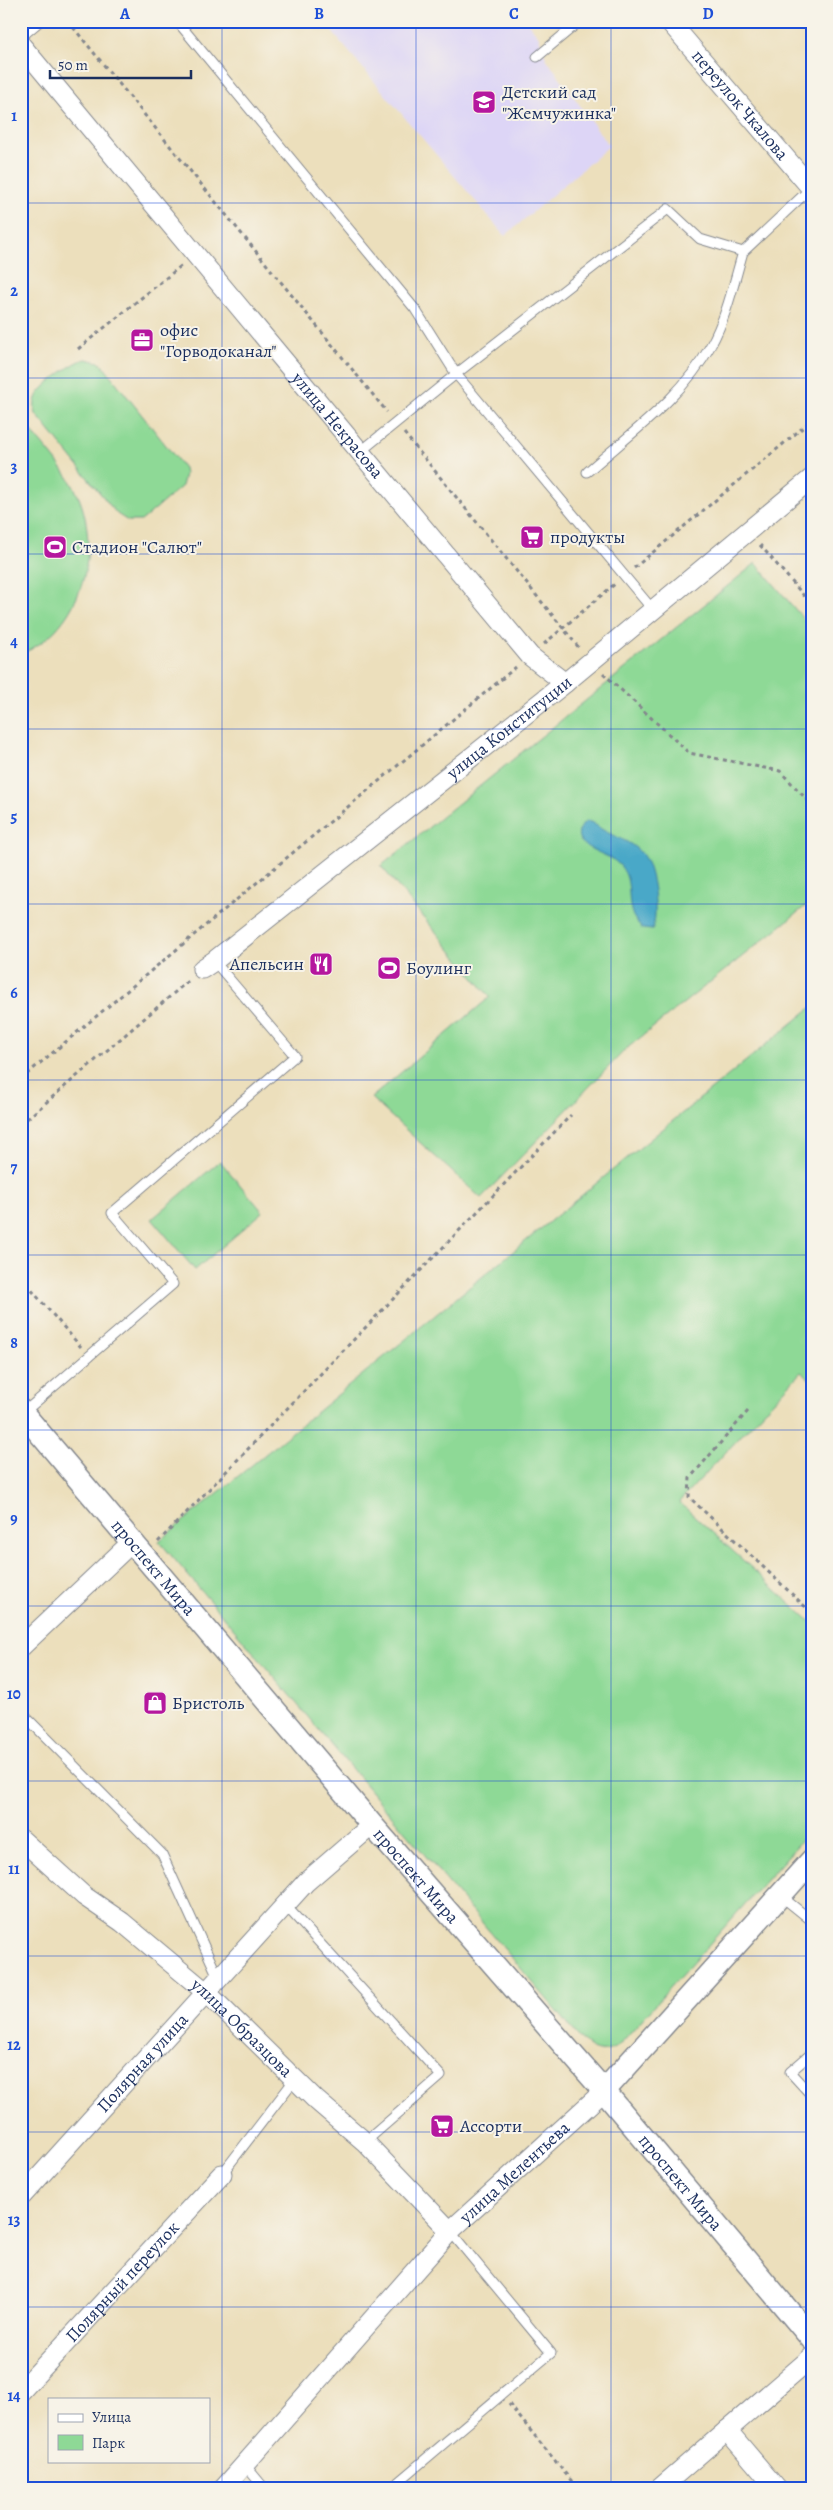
<svg xmlns="http://www.w3.org/2000/svg" width="833" height="2510" font-family="Alegreya,serif">
<style>
.built{fill:#ddd5f6}
.green{fill:#8ed996;stroke:#54847a}
.water{fill:#4aa8c8;stroke:#326c93}
.lines{fill:none;stroke-linecap:round;stroke-linejoin:round}
.service-casing{stroke:#84878d;stroke-width:11}
.minor-casing{stroke:#84878d;stroke-width:21}
.tertiary-casing{stroke:#84878d;stroke-width:25}
.path{stroke:#84878d;stroke-width:3;stroke-dasharray:4 4;stroke-linecap:butt}
.service{stroke:#fff;stroke-width:9}
.minor{stroke:#fff;stroke-width:19}
.tertiary{stroke:#fff;stroke-width:22}
.grid{fill:none;stroke:#1d4ed8;stroke-width:1;stroke-opacity:0.55}
.labels{text-anchor:middle;stroke-width:4;stroke-linejoin:round;paint-order:stroke}
.poi-label{font-size:18px;fill:#1b2f5e;stroke:#f7f3e8;text-anchor:start}
.street-label{font-size:18px;fill:#1b2f5e;stroke:#f7f3e8}
.neatline{fill:none;stroke:#1d4ed8;stroke-width:2}
.grid-label{font-size:16px;text-anchor:middle;font-weight:bold;fill:#1d4ed8}
</style>
<rect width="100%" height="100%" fill="#f7f3e8"/>
<filter id="ink" filterUnits="userSpaceOnUse"><feTurbulence type="fractalNoise" baseFrequency=".02" numOctaves="2"/><feDisplacementMap in="SourceGraphic" scale="10" xChannelSelector="R" yChannelSelector="G"/><feConvolveMatrix kernelMatrix="1 2 1 2 8 2 1 2 1" color-interpolation-filters="sRGB"/></filter>
<filter id="wash" filterUnits="userSpaceOnUse"><feTurbulence type="fractalNoise" baseFrequency=".0096" numOctaves="4" result="noise"/><feDisplacementMap in="SourceGraphic" scale="20" xChannelSelector="R" yChannelSelector="G"/><feGaussianBlur stdDeviation="1.12" result="paint"/><feColorMatrix in="noise" values="0 0 0 0 0 0 0 0 0 0 0 0 0 0 0 0 0 1.4 0 .05"/><feComposite in="paint" operator="in"/></filter>
<g filter="url(#wash)">
<rect width="100%" height="100%" fill="#ecdfbc"/>
<path class="built" d="M323 21H526L538 35 546 58 609 146 505 236Z"/>
<path class="green" d="M86 359 99 362 103 366 184 468 185 474 182 486 146 517 141 521H128L117 514 36 414C34 407 34 401 38 394 45 384 74 361 86 359Z
M21 419C39 441 61 463 75 489 104 546 83 628 21 654Z
M756 563 812 629V901L626 1049 481 1198 371 1098 490 997 381 866Z
M812 1007V1381L801 1372 679 1502 812 1623V1829L620 2044C608 2054 596 2054 584 2043L159 1541Z
M220 1161 263 1212 195 1270 152 1219Z"/>
<path class="water" d="M586 821C594 822 596 826 603 830 617 838 631 841 642 854 654 869 659 914 652 930L642 929C639 925 635 920 633 916 625 897 635 876 615 861 602 851 562 845 586 821Z"/>
</g>
<g filter="url(#ink)">
<g class="lines">
<g class="service-casing">
<path id="service" d="M177 21 415 309 456 374 360 452
M21 37 40 21
M537 57 580 21
M587 472C631 433 683 397 711 345 727 316 734 282 743 252
M653 610 456 374 668 209 700 239 743 252 811 188
M23 1413 173 1284 112 1213 295 1056 214 961
M21 1712 162 1854 219 1979
M781 1896 812 1921
M286 1906 441 2076 365 2142
M812 2053 790 2072 812 2096
M222 2174 295 2079
M245 2465 265 2489
M390 2489 551 2353 450 2231"/>
</g>
<g class="minor-casing">
<g id="minor">
<path id="s1" d="M669 21 812 189"/>
<path id="s2" d="M21 45 530 656 565 683"/>
<path id="s3" d="M202 969 214 961 565 683 812 478"/>
<path d="M21 1647 131 1543"/>
<path id="s4" d="M21 1839 84 1896 122 1922 207 1993 316 2100 365 2142 450 2231"/>
<path id="s5" d="M21 2197 306 1882 372 1825"/>
<path id="s6" d="M21 2391 222 2174"/>
<path d="M727 2430 777 2489"/>
<path id="s7" d="M223 2489 450 2231 604 2091"/>
<path d="M659 2489 812 2357"/>
</g>
</g>
<g class="tertiary-casing">
<g id="tertiary">
<path id="s8" d="M21 1411 372 1825 604 2091 812 2339"/>
<path d="M604 2091 812 1860"/>
</g>
</g>
<path class="path" d="M68 21 387 412
M78 349 182 265
M404 433 580 649
M760 545 812 605
M634 568 812 420
M544 644 616 583
M603 673 689 753 780 771 812 805
M21 1079 516 667
M21 1124 188 981
M21 1278 81 1347
M748 1411 690 1478 689 1497 812 1613
M158 1542 571 1115
M509 2404 578 2489"/>
<use href="#service" class="service"/>
<use href="#minor" class="minor"/>
<use href="#tertiary" class="tertiary"/>
</g>
</g>
<path class="grid" d="M222 21V2489M416 21V2489M611 21V2489M21 203H812M21 378H812M21 554H812M21 729H812M21 904H812M21 1080H812M21 1255H812M21 1430H812M21 1606H812M21 1781H812M21 1956H812M21 2132H812M21 2307H812"/>
<defs>
<g id="school-square" transform="scale(1.25)"><rect x="-9" y="-9" width="18" height="18" rx="4" fill="#b5179e" stroke="#f7f3e8"/><path d="M0-5L7-2L0 1L-7-2ZM-4 1L0 2.5L4 1V4Q0 6-4 4Z" fill="#fff"/></g>
<g id="office-square" transform="scale(1.25)"><rect x="-9" y="-9" width="18" height="18" rx="4" fill="#b5179e" stroke="#f7f3e8"/><path d="M-6-3h4V-5.5h4V-3h4V5H-6ZM-1-4.5V-3h2v-1.5ZM-6 0V1H6V0Z" fill="#fff"/></g>
<g id="supermarket-square" transform="scale(1.25)"><rect x="-9" y="-9" width="18" height="18" rx="4" fill="#b5179e" stroke="#f7f3e8"/><path d="M-6-5.5h2.5l.6 2H6L4.5 2H-2.5L-4.4-4H-6ZM-1.5 3.2a1.3 1.3 0 1 0 .1 0ZM3 3.2a1.3 1.3 0 1 0 .1 0Z" fill="#fff"/></g>
<g id="stadium-square" transform="scale(1.25)"><rect x="-9" y="-9" width="18" height="18" rx="4" fill="#b5179e" stroke="#f7f3e8"/><path d="M0-5a6.5 5 0 1 0 0 10a6.5 5 0 1 0 0-10ZM-3.5-1.8h7v3.6h-7Z" fill="#fff"/></g>
<g id="restaurant-square" transform="scale(1.25)"><rect x="-9" y="-9" width="18" height="18" rx="4" fill="#b5179e" stroke="#f7f3e8"/><path d="M-5-6h1v4h1v-4h1v4h1v-4h1v5L-1.5 .5V6h-2V.5L-5-1ZM5-6V6H3V1.5H1.5Q1.5-4 5-6Z" fill="#fff"/></g>
<g id="shop-square" transform="scale(1.25)"><rect x="-9" y="-9" width="18" height="18" rx="4" fill="#b5179e" stroke="#f7f3e8"/><path d="M-5-2.5h2.3a2.7 3.5 0 0 1 5.4 0H5L5.5 6h-11ZM-1.5-2.5h3a1.5 2.3 0 0 0-3 0Z" fill="#fff"/></g>
</defs>
<g fill-rule="evenodd">
<use href="#school-square" x="484" y="102"/>
<use href="#office-square" x="142" y="340"/>
<use href="#supermarket-square" x="532" y="537"/>
<use href="#stadium-square" x="55" y="547"/>
<use href="#restaurant-square" x="321" y="964"/>
<use href="#stadium-square" x="389" y="968"/>
<use href="#shop-square" x="155" y="1703"/>
<use href="#supermarket-square" x="442" y="2126"/>
</g>
<g class="labels">
<g class="poi-label">
<text x="502" y="98">Детский сад<tspan x="502" dy="21">"Жемчужинка"</tspan></text>
<text x="160" y="336">офис<tspan x="160" dy="21">"Горводоканал"</tspan></text>
<text x="550" y="543">продукты</text>
<text x="72" y="553">Стадион "Салют"</text>
<text x="304" y="970" text-anchor="end">Апельсин</text>
<text x="406" y="974">Боулинг</text>
<text x="172" y="1709">Бристоль</text>
<text x="460" y="2132">Ассорти</text>
</g>
<g class="street-label">
<text dy="6" stroke="none"><textPath href="#s1" startOffset="110">переулок Чкалова</textPath></text>
<text dy="6" stroke="none"><textPath href="#s2" startOffset="495">улица Некрасова</textPath></text>
<text dy="6" stroke="none"><textPath href="#s3" startOffset="391">улица Конституции</textPath></text>
<text dy="6" stroke="none"><textPath href="#s8" startOffset="205">проспект Мира</textPath></text>
<text dy="6" stroke="none"><textPath href="#s8" startOffset="610">проспект Мира</textPath></text>
<text dy="6" stroke="none"><textPath href="#s4" startOffset="291">улица Образцова</textPath></text>
<text dy="6" stroke="none"><textPath href="#s5" startOffset="181">Полярная улица</textPath></text>
<text dy="6" stroke="none"><textPath href="#s7" startOffset="431">улица Мелентьева</textPath></text>
<text dy="6" stroke="none"><textPath href="#s8" startOffset="1015">проспект Мира</textPath></text>
<text dy="6" stroke="none"><textPath href="#s6" startOffset="149">Полярный переулок</textPath></text>
</g>
</g>
<rect width="833" height="2510" fill="none" stroke="#f7f3e8" stroke-width="55"/>
<rect x="48" y="2398" width="162" height="65" fill="#f7f3e8" stroke="#9fa5b1"/>
<rect x="58" y="2414" width="25" height="8" fill="#ffffff" stroke="#9fa5b1"/>
<text x="92" y="2422" font-size="15" fill="#1b2f5e">Улица</text>
<rect x="58" y="2435" width="25" height="15" fill="#8ed996" stroke="#9fa5b1"/>
<text x="92" y="2448" font-size="15" fill="#1b2f5e">Парк</text>
<path d="M50 70v8h141v-8" fill="none" stroke="#1b2f5e" stroke-width="2.5"/>
<text x="58" y="70" font-size="15" fill="#1b2f5e" stroke="#f7f3e8" stroke-width="4" paint-order="stroke">50 m</text>
<rect x="28" y="28" width="778" height="2454" class="neatline"/>
<g class="grid-label">
<text x="125" y="19">A</text>
<text x="319" y="19">B</text>
<text x="514" y="19">C</text>
<text x="708" y="19">D</text>
<text x="14" y="121">1</text>
<text x="14" y="296">2</text>
<text x="14" y="472">3</text>
<text x="14" y="647">4</text>
<text x="14" y="822">5</text>
<text x="14" y="998">6</text>
<text x="14" y="1173">7</text>
<text x="14" y="1348">8</text>
<text x="14" y="1524">9</text>
<text x="14" y="1699">10</text>
<text x="14" y="1874">11</text>
<text x="14" y="2050">12</text>
<text x="14" y="2225">13</text>
<text x="14" y="2401">14</text>
</g>
</svg>
